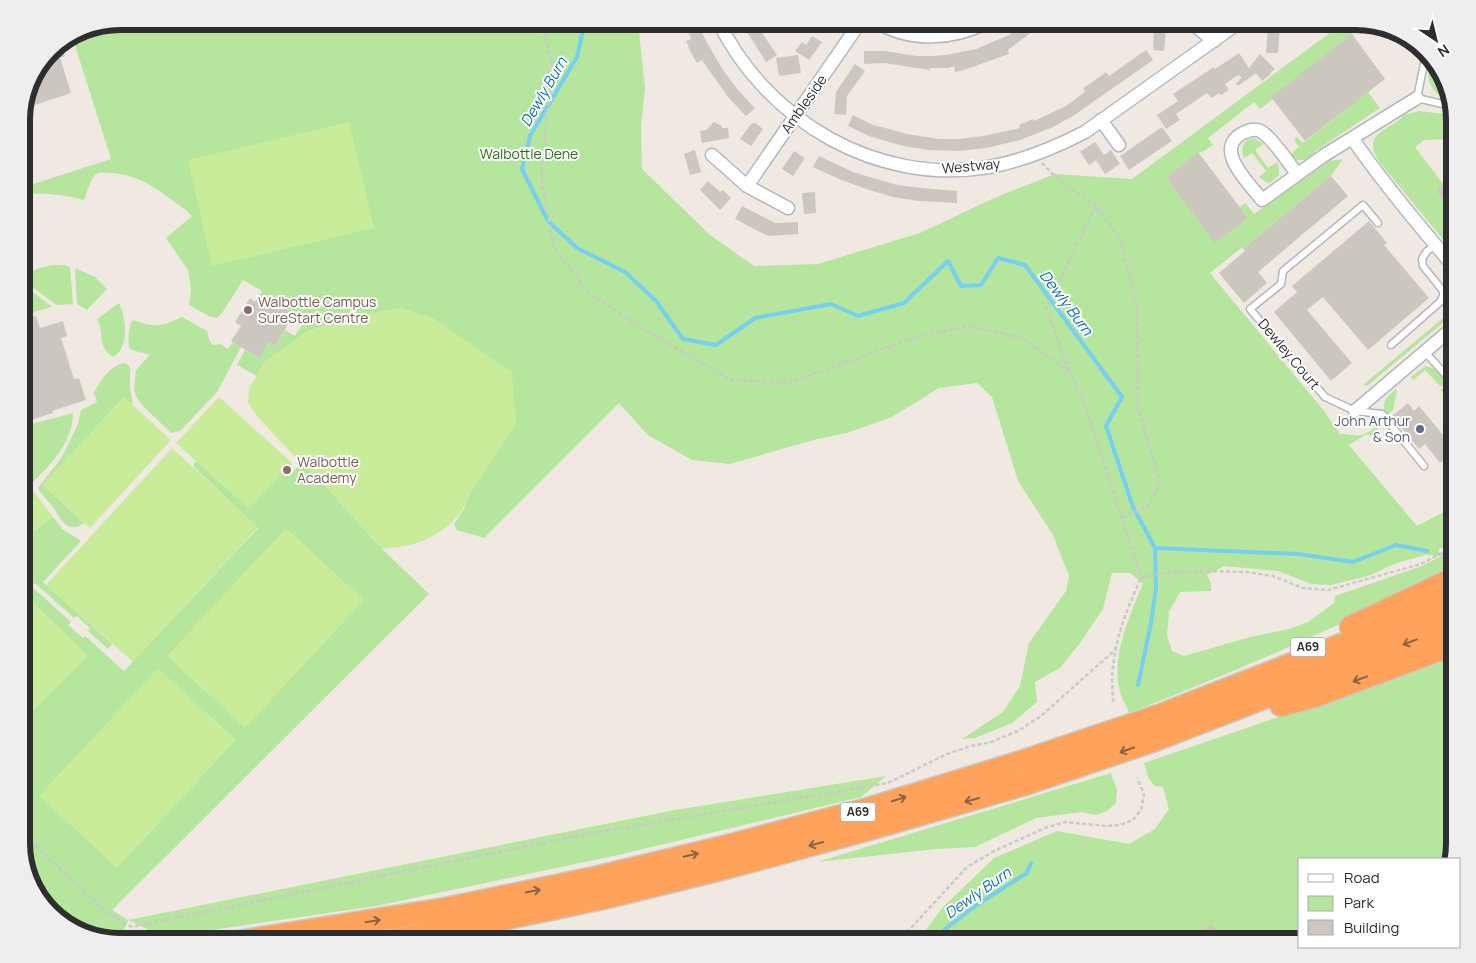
<svg xmlns="http://www.w3.org/2000/svg" width="1476" height="963" font-family="Manrope,sans-serif">
<style>
.green{fill:#b6e59e;fill-rule:evenodd}
.pitch{fill:#c9ec9a}
.lines{fill:none;stroke-linecap:round;stroke-linejoin:round}
.stream{stroke:#75cff0;stroke-width:4}
.building{fill:#cbc7bf}
.lane-casing{stroke:#b4b7c1;stroke-width:9}
.street-casing{stroke:#b4b7c1;stroke-width:15}
.highway-casing{stroke:#c9c9c9;stroke-width:25}
.path{stroke:#c9c9c9;stroke-width:2.5;stroke-dasharray:4 2.5;stroke-linecap:butt}
.lane{stroke:#fff;stroke-width:6}
.street{stroke:#fff;stroke-width:12}
.highway{stroke:#ffa35c;stroke-width:22}
.oneway{stroke:#8c6343}
.education-dot{fill:#8d6e63;stroke:#fff;stroke-width:2}
.service-dot{fill:#5c6f8a;stroke:#fff;stroke-width:2}
.labels{text-anchor:middle;stroke-width:4;stroke-linejoin:round;paint-order:stroke}
.shield{fill:#fff;stroke:#6d6d6d;stroke-width:1}
.shield-label{font-size:12px;font-weight:bold;fill:#2e2e2e}
.street-label{font-size:14px;fill:#2e2e2e;stroke:#fff}
.park-label{font-size:14px;fill:#2c6e1b;stroke:#fff}
.education-label{font-size:14px;fill:#785e54;stroke:#fff;text-anchor:start}
.service-label{font-size:14px;fill:#4e5e75;stroke:#fff;text-anchor:end}
.water-label{font-size:15px;font-style:italic;fill:#0d6fa3;stroke:#fff}
.rim{fill:none;stroke:#2e2e2e;stroke-width:6}
</style>
<rect width="100%" height="100%" fill="#efe9e1"/>
<path class="green" d="M120 21H638L645 89 641 126 642 169 710 235 754 266 818 264 920 233 994 198 1055 174 1132 179 1346 21H1356L1365 24 1318 61 1352 104 1368 92 1380 108 1314 152 1315 154 1307 160H1295L1290 155 1299 147 1294 140 1297 137 1303 143 1344 111 1310 68 1272 97 1273 99 1260 109 1254 102 1208 138 1213 145 1204 151 1198 153 1166 178 1215 242 1248 218 1240 207 1245 203 1254 214 1329 161 1343 159 1331 176 1243 249 1241 248 1210 273 1324 411 1340 434C1360 435 1364 439 1380 422L1382 423V425L1370 436 1367 434 1349 445 1417 526 1455 506V541L1438 550 1442 556 1455 550V569C1349 622 1240 670 1129 713 1127 707 1123 701 1121 695 1109 659 1130 616 1143 583L1130 573H1112L1103 609 1080 643 1060 668 1035 682 1037 702 1012 723 975 738 962 739 1003 712 1020 686 1029 643 1066 591 1069 576 1053 535 1018 481 992 397 977 383 939 388 892 417 847 433 817 439 730 464 692 460 648 435 619 403 484 538 457 530 454 524 464 509 469 496 402 308 353 317 306 332 264 363 257 376 237 365 245 350 259 358 269 342 275 346 285 330 295 336 305 320 261 293 262 291 243 280 222 313 217 318 209 316 189 305 191 289 188 270 166 238 192 216 187 211C162 193 143 175 111 173 106 173 99 171 95 175 90 180 87 193 84 200 63 194 43 193 21 194V188L111 159 72 36 83 29ZM1425 555 1441 556 1422 566 1335 596 1334 603 1308 622 1289 629 1250 637 1184 656 1172 651 1167 635 1169 612 1180 592 1211 591V583L1207 575 1224 566 1278 571 1311 584 1331 585 1368 576 1397 563Z
M1431 60 1442 71 1450 101C1432 96 1423 77 1431 60Z
M1419 111 1452 115 1455 120V139L1424 140 1415 147 1444 185 1436 191 1455 216V254L1381 164C1361 137 1382 132 1402 118L1401 116Z
M1254 138 1264 144 1255 150 1268 168 1277 162 1279 167V175L1270 183 1264 181 1259 177 1266 171 1252 153 1244 158C1240 149 1243 139 1254 138Z
M52 265H65L70 268 73 304 57 305 21 279V276L37 269Z
M75 268 95 277 107 289 87 310 77 304Z
M21 283 51 306V307L21 316Z
M119 303C126 318 130 348 113 357 95 345 106 334 97 319Z
M1455 308V313L1367 386 1363 385Z
M182 317 207 331 210 342 213 345 221 344 228 349 233 342 241 347 217 392 180 431 171 433 143 406 137 398 134 390 136 370 150 355 132 350 129 347C128 339 128 326 133 320 156 328 160 327 182 317Z
M125 363 130 367V386L133 406 124 397 43 485 84 523C69 534 61 521 55 510 50 502 42 496 38 488L62 457 78 424 81 410 97 402 94 393C101 380 110 365 125 363Z
M1425 366 1433 368 1447 382 1441 387 1425 370 1413 380 1411 377Z
M1396 389 1397 391 1393 410 1387 415C1379 404 1388 396 1396 389Z
M73 413C73 441 52 463 33 482L21 467V427Z
M196 461 249 508 291 462 293 472 299 465H304L318 478 382 549 429 594 112 910 128 920 675 810 886 776 861 797 618 855 376 906 164 937 128 920 120 940 116 941 66 925 34 892 21 849V723L87 656 21 591V541L53 517 62 529 80 540V542L43 582 112 644 108 649 88 631 90 628 77 616 74 618 35 583 31 586 71 622 68 625 83 638 85 636 124 671 258 528 193 466Z
M1455 657V843L1450 859H1300V942H917L943 907 994 858 1057 831 1129 844 1155 829 1169 809 1163 787 1154 786 1148 777 1144 763Z
M1111 773 1117 790 1116 803 1107 811 1096 815 1081 812 1036 818 975 847 937 849 817 862Z"/>
<path class="pitch" d="M349 122 374 228 212 266 188 160Z
M402 308 433 318 512 372 516 423 469 496C461 519 440 535 417 543 407 547 393 547 382 549L318 478 294 456 256 415 248 402 249 389 264 363 306 332 353 317Z
M124 397 171 440 90 528 43 485Z
M219 397 291 462 249 509 176 443Z
M172 448 258 527 133 662 46 585Z
M21 475 53 517 21 541Z
M286 528 364 600 245 728 167 656Z
M21 591 88 656 21 723Z
M158 668 236 740 117 868 39 796Z"/>
<g class="lines">
<path class="stream" d="M585 21 577 57 530 136 522 169 548 221 577 248 625 272 656 301 683 339 716 345 755 318 831 304 858 316 904 303 948 261 961 286 981 285 998 258 1025 265 1122 397 1106 426 1133 507 1155 548 1156 588 1151 623 1138 685
M1155 548 1298 554 1353 562 1396 545 1427 551
M1444 554 1455 549
M940 942 943 931 975 906 1027 873 1031 863"/>
</g>
<path class="building" d="M740 21H754L777 55 766 62Z
M816 21H829L831 29 819 33Z
M1027 21H1046L1008 50 1009 54 964 70 955 72 954 66 948 68H930V70L884 63 864 64V51H884L917 56H933L946 55 976 49 1009 35Z
M697 22 706 41 723 70 738 90 755 108 746 116 728 97 702 60 697 63 691 53 686 41 691 39 686 27Z
M1268 26H1280L1278 53H1266Z
M1154 28 1166 29 1164 51 1153 50Z
M1352 34 1385 79 1305 141 1271 97Z
M812 36 822 42 809 60 795 51 802 42 806 45Z
M60 44 65 56 60 58 71 93 35 105 32 93 26 94 28 86 31 85 30 80 50 50Z
M1146 50 1153 60 1073 116 1053 127 1020 140 986 148 959 151 929 150 903 146 869 136 848 126 853 115 873 125 889 129 907 134 939 139H959L983 136 1020 128 1019 125 1033 119 1034 121 1066 106 1085 92 1083 88 1091 83 1106 72 1109 76Z
M1239 53 1249 68 1260 54 1275 69 1270 73 1271 74 1262 81 1256 73 1238 86 1236 84 1242 77 1238 75 1225 84 1229 90 1221 95 1219 93 1212 98 1207 93 1176 114 1180 120 1166 129 1157 115 1178 101 1173 94 1214 67 1215 69Z
M798 55 801 73 779 76 776 58Z
M855 64 865 71 847 96 846 115 834 114 836 92Z
M714 122 722 126V128H728L729 138 702 143 700 131 706 130Z
M755 123 763 129 751 146 740 139 751 124Z
M1162 127 1172 141 1129 170 1120 156Z
M1095 142 1104 155 1111 150 1120 164 1105 174 1096 160 1089 165 1080 152Z
M695 150 701 172 690 175 684 154Z
M794 151 805 158 793 176 782 169Z
M1198 152 1248 218 1215 243 1166 178Z
M819 156 853 172 897 185 921 188 957 191V203L918 201 893 197 866 189 839 179 813 167Z
M1331 176 1348 196 1258 272 1267 283 1244 303 1219 273 1245 251 1243 249Z
M1455 177V216L1436 191Z
M708 181 720 192 723 190 731 198 720 210 700 190Z
M815 192 816 213 804 214 802 193Z
M742 206 775 223 798 222V234L768 236 735 219Z
M1369 221 1387 243 1384 245 1429 298 1368 350 1323 297 1307 310 1352 363 1331 381 1274 312 1297 292 1292 286Z
M261 293 294 314 275 346 269 342 259 358 231 341 241 326 235 322 250 298 255 302Z
M36 316 40 328 63 321 67 336 61 338 74 379 79 378 86 400 52 411 53 413 21 423V320Z
M1448 385 1455 393V408L1441 390Z
M1408 403 1414 411 1419 406 1448 441 1455 436V451L1440 463 1425 444 1419 449 1392 416Z
M1210 924 1232 942H1196Z"/>
<g class="lines">
<g class="lane-casing">
<path id="lane" d="M1426 54 1417 98 1451 106
M1378 223 1363 205 1283 271 1281 284 1250 309 1325 397 1355 411 1382 414 1424 466
M1391 345 1440 302 1443 296V291L1423 266 1422 259 1427 251 1436 245
M1424 351 1455 385"/>
</g>
<g class="street-casing">
<path id="street" d="M718 21C767 121 877 186 989 167 1023 161 1054 148 1085 132L1241 21
M875 21C911 43 953 40 990 21
M1189 21 1214 41
M1101 120 1119 145
M1352 138C1383 183 1419 226 1455 268
M712 155 747 186 788 208
M1297 174C1288 162 1274 140 1262 132 1256 128 1249 130 1243 133 1212 149 1249 183 1262 200L1323 156 1417 98
M747 186 861 21
M1355 411 1455 326"/>
</g>
<g class="highway-casing">
<path id="highway" d="M1351 627 1455 578
M1281 705 1315 696 1455 644
M238 942 445 909 599 877 724 847 868 809 1018 763 1161 715 1455 601
M381 942 450 930 603 898 729 867 873 828 1025 784 1152 741 1455 624"/>
</g>
<path class="path" d="M537 21 543 28 552 63 541 178 554 248 589 293 637 325 731 380 788 383 922 335 970 326 1022 338 1069 371 1086 407 1141 578
M1042 163 1062 183 1096 205 1120 239 1137 306 1138 408 1160 482 1149 506 1121 518
M1069 371 1046 308 1096 205
M1113 702C1113 691 1111 679 1113 667 1116 635 1128 607 1141 578L1162 573 1203 571 1247 572 1273 576 1303 588 1328 590 1421 564 1455 546
M21 832 102 908 122 922 132 927 582 835 888 783 947 754 971 746 991 742 1018 731 1041 716 1116 649
M898 942 967 867 994 851 1045 828 1065 822 1107 826 1120 825 1133 820 1141 810 1144 794 1137 778"/>
<use href="#lane" class="lane"/>
<use href="#street" class="street"/>
<use href="#highway" class="highway"/>
</g>
<defs><path id="oneway-shaft" d="M-6 0H5M1.5-3L5.5 0L1.5 3" fill="none" stroke-width="1.6" stroke-linecap="round" stroke-linejoin="round" transform="scale(1.25)"/></defs>
<g class="oneway">
<use href="#oneway-shaft" transform="translate(1410 642) rotate(159)"/>
<use href="#oneway-shaft" transform="translate(1360 679) rotate(159)"/>
<use href="#oneway-shaft" transform="translate(1127 750) rotate(161)"/>
<use href="#oneway-shaft" transform="translate(899 799) rotate(-17)"/>
<use href="#oneway-shaft" transform="translate(972 800) rotate(164)"/>
<use href="#oneway-shaft" transform="translate(816 844) rotate(165)"/>
<use href="#oneway-shaft" transform="translate(691 855) rotate(-13)"/>
<use href="#oneway-shaft" transform="translate(533 891) rotate(-12)"/>
<use href="#oneway-shaft" transform="translate(373 921) rotate(-9)"/>
</g>
<g class="education-dot">
<circle cx="248" cy="310" r="5"/>
<circle cx="287" cy="470" r="5"/>
</g>
<circle class="service-dot" cx="1420" cy="429" r="5"/>
<g class="labels">
<g class="shield">
<rect x="1290.5" y="637.5" width="35" height="19" rx="4"/>
<rect x="840.5" y="802.5" width="35" height="19" rx="4"/>
</g>
<g class="shield-label">
<text x="1308" y="651">A69</text>
<text x="858" y="816">A69</text>
</g>
<g class="street-label">
<text transform="translate(804 104) rotate(-55)" y="5">Ambleside</text>
<text transform="translate(971 166) rotate(-5)" y="5">Westway</text>
<text transform="translate(1289 354) rotate(50)" y="5">Dewley Court</text>
</g>
<g class="park-label">
<text x="529" y="159">Walbottle Dene</text>
</g>
<g class="education-label">
<text x="258" y="307">Walbottle Campus<tspan x="258" dy="16">SureStart Centre</tspan></text>
<text x="297" y="467">Walbottle<tspan x="297" dy="16">Academy</tspan></text>
</g>
<g class="service-label">
<text x="1410" y="426">John Arthur<tspan x="1410" dy="16">&amp; Son</tspan></text>
</g>
<g class="water-label">
<text transform="translate(544 92) rotate(-60)" y="5">Dewly Burn</text>
<text transform="translate(1066 303) rotate(53)" y="5">Dewly Burn</text>
<text transform="translate(978 893) rotate(-35)" y="5">Dewly Burn</text>
</g>
</g>
<path d="M0 0H1476V963H0ZM120 30H1356A90 90 0 0 1 1446 120V843A90 90 0 0 1 1356 933H120A90 90 0 0 1 30 843V120A90 90 0 0 1 120 30Z" fill="#eee" fill-rule="evenodd"/>
<path class="rim" d="M120 30H1356A90 90 0 0 1 1446 120V843A90 90 0 0 1 1356 933H120A90 90 0 0 1 30 843V120A90 90 0 0 1 120 30Z"/>
<rect x="1298" y="858" width="162" height="90" fill="#ffffff" stroke="#ababab"/>
<rect x="1308" y="874" width="25" height="8" fill="#ffffff" stroke="#ababab"/>
<text x="1344" y="883" font-size="15" fill="#2e2e2e">Road</text>
<rect x="1308" y="896" width="25" height="15" fill="#b6e59e" stroke="#ababab"/>
<text x="1344" y="908" font-size="15" fill="#2e2e2e">Park</text>
<rect x="1308" y="920" width="25" height="15" fill="#cbc7bf" stroke="#ababab"/>
<text x="1344" y="933" font-size="15" fill="#2e2e2e">Building</text>
<g transform="translate(1436 40) rotate(145)" stroke="#ffffff" stroke-width="4" paint-order="stroke">
<path d="M0-4L9 19L0 12L-9 19Z" fill="#2e2e2e"/>
<text y="-8" font-size="14" font-weight="bold" text-anchor="middle" fill="#2e2e2e">N</text>
</g>
</svg>
